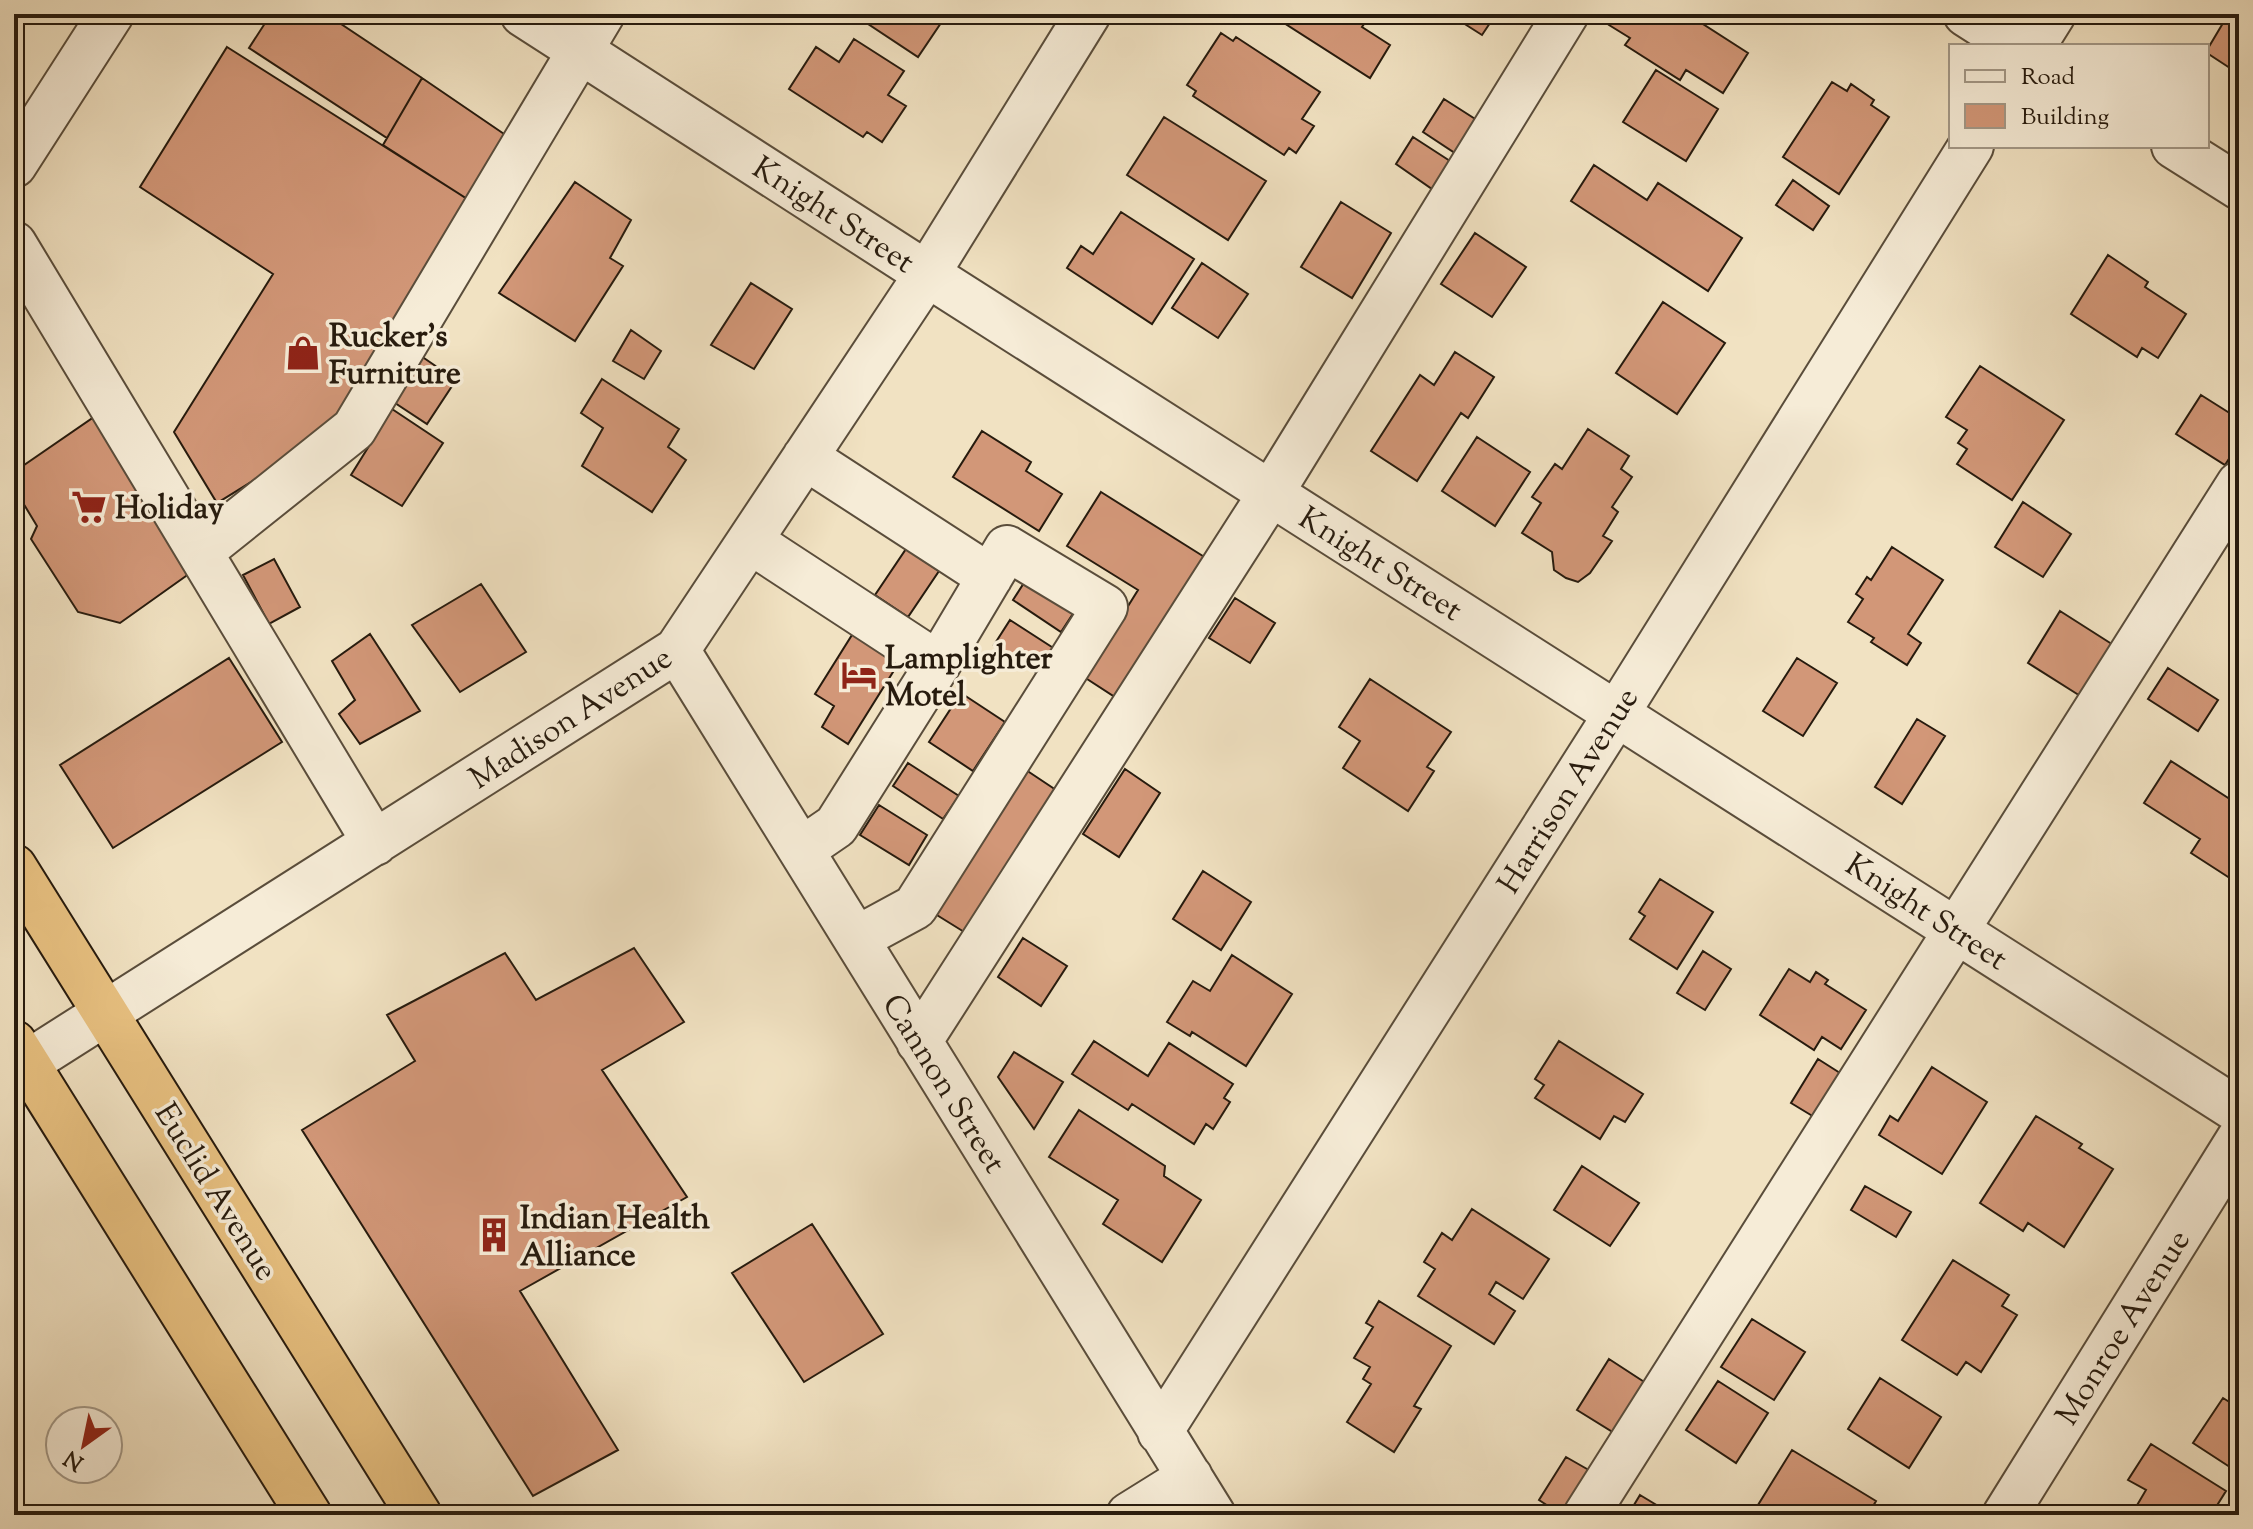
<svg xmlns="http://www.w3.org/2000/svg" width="2253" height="1529" font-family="'Sorts Mill Goudy',serif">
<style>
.building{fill:#d29778;stroke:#271b0e;stroke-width:2}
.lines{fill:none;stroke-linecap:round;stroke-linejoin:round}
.minor-casing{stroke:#5a4d3b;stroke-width:48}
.highway-casing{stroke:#271b0e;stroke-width:48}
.minor{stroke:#f6ecd7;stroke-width:44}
.highway{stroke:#e8c181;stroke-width:44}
.labels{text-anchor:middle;stroke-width:7;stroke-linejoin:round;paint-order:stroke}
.street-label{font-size:32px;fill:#271b0e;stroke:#f6ecd7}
.poi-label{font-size:32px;font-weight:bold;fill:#271b0e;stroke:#f6ecd7;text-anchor:start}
</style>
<rect width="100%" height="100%" fill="#f1e2c2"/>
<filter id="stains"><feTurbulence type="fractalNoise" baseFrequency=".0025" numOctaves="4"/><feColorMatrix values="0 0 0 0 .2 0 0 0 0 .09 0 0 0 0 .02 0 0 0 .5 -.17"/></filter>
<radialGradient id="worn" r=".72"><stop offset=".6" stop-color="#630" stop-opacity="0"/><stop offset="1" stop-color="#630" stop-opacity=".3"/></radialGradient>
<path class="building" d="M271 14H326L422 78 387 138 249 48Z
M853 14H947L918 57Z
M1270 14H1371L1362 27 1390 45 1370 78Z
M1449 14H1496L1482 35Z
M1611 14H1690L1689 15 1748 53 1723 93 1686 70 1680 80 1625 45 1630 38 1609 25 1614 17Z
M2208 14H2239V74L2207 53V50L2223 23Z
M1221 33 1233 41 1236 37 1320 92 1302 119 1314 126 1296 153 1289 148 1284 155 1193 96 1196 91 1187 85Z
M854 39 904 71 888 95 906 106 882 142 867 132 863 137 789 89 816 47 839 62Z
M227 47 472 202 334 431 217 503 174 432 273 274 140 187Z
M1656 70 1718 109 1686 161 1623 122Z
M422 78 507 136 472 202 383 145Z
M1832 82 1847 91 1851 84 1874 100 1871 105 1889 117 1839 194 1783 157Z
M1444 99 1483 124 1461 157 1423 132Z
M1164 117 1266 181 1228 240 1127 175Z
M1413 137 1450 161 1432 189 1396 164Z
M1594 165 1647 200 1658 183 1742 238 1708 291 1571 201Z
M1793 180 1829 206 1813 230 1776 205Z
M575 182 631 220 610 258 623 266 575 341 499 293Z
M1341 202 1391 233 1352 298 1301 267Z
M1121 212 1194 259 1152 324 1067 268 1081 246 1093 254Z
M1475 233 1526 267 1492 317 1441 284Z
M2108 255 2148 282 2145 287 2186 314 2158 358 2142 348 2137 357 2071 314Z
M1202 263 1248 294 1218 338 1172 308Z
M751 283 792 309 754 369 711 345Z
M1663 302 1725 343 1677 414 1616 373Z
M631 330 661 351 644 379 613 361Z
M1455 352 1494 377 1468 418 1461 413 1417 481 1371 451 1420 375 1434 385Z
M421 356 456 380 427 424 392 401Z
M1980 366 2064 420 2012 500 1957 464 1967 449 1958 443 1967 430 1946 417Z
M602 379 679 429 668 447 686 460 652 512 582 466 603 428 581 413Z
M2201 395 2239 419V443L2225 465 2176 434Z
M392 409 443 443 402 506 351 475Z
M94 417 193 571 120 623 78 612 31 539 37 526 14 488V472Z
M1588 429 1629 456 1621 469 1632 477 1612 507 1618 512 1603 536 1612 541 1590 573 1578 582 1566 578 1554 570 1552 552 1522 533 1541 503 1532 497 1555 464 1562 469Z
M982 431 1031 462 1026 471 1062 494 1039 531 953 477Z
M1477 437 1530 472 1495 526 1442 491Z
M1101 492 1206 558 1118 699 1084 677 1138 590 1067 546Z
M2023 502 2071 534 2043 577 1995 547Z
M1892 547 1943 580 1908 634 1921 643 1907 665 1871 642 1874 638 1848 622 1863 599 1856 594 1867 577 1871 580Z
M906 549 939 571 908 617 875 595Z
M274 559 300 607 269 624 243 575Z
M1029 575 1078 606 1061 632 1013 600Z
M481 584 526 652 460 692 412 625Z
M1235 598 1275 623 1250 663 1209 638Z
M2060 611 2118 648 2085 699 2028 663Z
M1010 620 1058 651 1042 676 994 645Z
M857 627 903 656 848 744 822 727 834 706 815 694Z
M370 634 420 711 360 744 339 714 355 700 332 661Z
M229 658 282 742 113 848 60 765Z
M1797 658 1837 683 1803 736 1763 711Z
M2168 668 2218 700 2198 731 2148 699Z
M1370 679 1451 732 1427 767 1434 771 1408 811 1343 768 1360 741 1339 727Z
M961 693 1005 722 973 771 929 742Z
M1917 719 1945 736 1902 804 1875 787Z
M2171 761 2239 805V884L2191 853 2200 839 2144 803Z
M908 763 959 796 943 819 893 786Z
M1023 768 1059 792 969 935 932 912Z
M1125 769 1160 793 1119 857 1083 834Z
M879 805 927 835 909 865 860 835Z
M1203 871 1251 902 1221 950 1173 919Z
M1660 879 1713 912 1677 969 1630 939 1645 916 1639 912Z
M1023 938 1067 966 1041 1006 998 977Z
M634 948 684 1022 602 1070 687 1197 520 1291 618 1450 533 1496 302 1130 415 1061 387 1015 505 953 536 1000Z
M1703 951 1731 969 1705 1010 1677 993Z
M1232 955 1292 994 1246 1066 1192 1032 1190 1036 1167 1022 1193 981 1210 991Z
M1789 969 1810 982 1816 972 1828 980 1825 984 1866 1010 1841 1049 1822 1037 1814 1050 1760 1015Z
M1094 1041 1148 1076 1169 1043 1233 1084 1224 1098 1230 1102 1213 1129 1206 1124 1194 1144 1132 1104 1128 1110 1072 1074Z
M1559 1041 1643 1094 1625 1122 1614 1116 1600 1139 1535 1098 1544 1085 1535 1079Z
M1014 1052 1063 1082 1034 1129 998 1077Z
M1818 1059 1851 1080 1824 1123 1791 1103Z
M1932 1067 1987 1102 1942 1174 1879 1135 1890 1116 1898 1121Z
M1079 1110 1165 1166 1164 1176 1201 1200 1162 1262 1103 1224 1118 1200 1049 1157Z
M2036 1116 2082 1144 2079 1148 2113 1169 2064 1247 2028 1223 2023 1231 1980 1203Z
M1582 1166 1639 1203 1610 1246 1554 1210Z
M1865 1186 1911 1212 1896 1237 1851 1210Z
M1472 1209 1549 1259 1523 1299 1496 1282 1489 1294 1515 1311 1494 1344 1418 1296 1435 1269 1424 1262 1442 1233 1452 1240Z
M812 1224 883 1334 804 1382 732 1273Z
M1953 1260 2009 1295 2002 1306 2017 1315 1981 1372 1966 1362 1957 1375 1902 1340Z
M1379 1301 1451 1346 1414 1406 1421 1409 1394 1452 1347 1422 1371 1384 1363 1379 1370 1367 1354 1358 1373 1327 1366 1323Z
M1752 1319 1805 1352 1774 1400 1721 1367Z
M1609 1359 1655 1389 1624 1439 1577 1410Z
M1880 1378 1941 1417 1909 1468 1848 1429Z
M1718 1381 1768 1413 1736 1463 1686 1430Z
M2223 1398 2239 1408V1473L2193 1443Z
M2151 1444 2226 1491 2211 1515H2149L2136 1507 2146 1490 2128 1480Z
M1792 1450 1876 1501 1868 1515H1775L1758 1505Z
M1566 1457 1594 1473 1568 1515H1562L1539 1500Z
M1640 1495 1673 1515H1628Z"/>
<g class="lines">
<g class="minor-casing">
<path id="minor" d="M523 14 927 274 2239 1111
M1966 14 2016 46
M2033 46 2053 14
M2174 146 2239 187
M14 165 111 14
M14 244 375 843
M805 457 990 577
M750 541 938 664
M200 552 354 429 602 14
M677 650 1213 1515
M801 850 836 826 938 664 1007 548 1105 607 915 907 856 939
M919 1042 1271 493 1566 14
M27 1063 677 650 927 274 1088 14
M1160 1432 1617 713 1971 146
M1129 1515 1190 1477
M1586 1515 2239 484
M2005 1515 2239 1139"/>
</g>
<g class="highway-casing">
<path id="highway" d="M14 867 419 1515
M14 1043 309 1515"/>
</g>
<use href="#minor" class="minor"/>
<use href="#highway" class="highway"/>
</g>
<defs>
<g id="shop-bare" transform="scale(2.76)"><path d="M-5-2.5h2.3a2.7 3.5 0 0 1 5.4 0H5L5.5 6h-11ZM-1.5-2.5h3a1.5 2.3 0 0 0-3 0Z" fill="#8f2418" stroke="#f6ecd7" stroke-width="2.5" paint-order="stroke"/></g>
<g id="supermarket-bare" transform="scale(2.76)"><path d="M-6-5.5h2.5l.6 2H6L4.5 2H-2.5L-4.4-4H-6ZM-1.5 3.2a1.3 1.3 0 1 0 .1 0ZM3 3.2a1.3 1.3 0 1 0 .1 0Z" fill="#8f2418" stroke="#f6ecd7" stroke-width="2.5" paint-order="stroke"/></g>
<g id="hotel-bare" transform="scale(2.76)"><path d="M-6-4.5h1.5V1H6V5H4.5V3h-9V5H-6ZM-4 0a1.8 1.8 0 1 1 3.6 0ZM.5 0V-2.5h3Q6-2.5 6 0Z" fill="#8f2418" stroke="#f6ecd7" stroke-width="2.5" paint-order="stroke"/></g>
<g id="building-bare" transform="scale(2.76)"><path d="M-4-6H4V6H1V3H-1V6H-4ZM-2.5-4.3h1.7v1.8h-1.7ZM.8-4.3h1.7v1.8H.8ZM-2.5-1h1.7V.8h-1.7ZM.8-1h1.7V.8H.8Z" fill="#8f2418" stroke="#f6ecd7" stroke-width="2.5" paint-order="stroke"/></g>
</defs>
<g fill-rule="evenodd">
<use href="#shop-bare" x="303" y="353"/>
<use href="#supermarket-bare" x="89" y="507"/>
<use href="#hotel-bare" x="859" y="675"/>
<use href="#building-bare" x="494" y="1235"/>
</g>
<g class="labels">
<g class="street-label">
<text transform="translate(834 214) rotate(33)" y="11">Knight Street</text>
<text transform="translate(1381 563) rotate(32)" y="11">Knight Street</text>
<text transform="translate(570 717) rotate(-33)" y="11">Madison Avenue</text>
<text transform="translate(1567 790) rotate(-58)" y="11">Harrison Avenue</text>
<text transform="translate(1927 911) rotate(33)" y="11">Knight Street</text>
<text transform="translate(945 1083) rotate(58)" y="11">Cannon Street</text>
<text transform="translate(217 1191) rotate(58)" y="11">Euclid Avenue</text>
<text transform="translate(2122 1327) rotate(-58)" y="11">Monroe Avenue</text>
</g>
<g class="poi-label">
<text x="329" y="346">Rucker's<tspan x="329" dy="37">Furniture</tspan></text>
<text x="115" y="518">Holiday</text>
<text x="885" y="668">Lamplighter<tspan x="885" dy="37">Motel</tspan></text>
<text x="520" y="1228">Indian Health<tspan x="520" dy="37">Alliance</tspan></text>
</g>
</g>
<rect width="2253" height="1529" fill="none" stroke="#f1e2c2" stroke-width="48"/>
<rect x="16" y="16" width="2221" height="1497" fill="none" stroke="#271b0e" stroke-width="4"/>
<rect x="24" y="24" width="2205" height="1481" fill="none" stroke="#271b0e" stroke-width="2"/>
<rect x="1949" y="44" width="260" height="104" fill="#f6ecd7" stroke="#a39887" stroke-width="2"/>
<rect x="1965" y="70" width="40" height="12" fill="#f6ecd7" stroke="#a39887" stroke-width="2"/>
<text x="2021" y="84" font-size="24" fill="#271b0e">Road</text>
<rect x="1965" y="104" width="40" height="24" fill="#d29778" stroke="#a39887" stroke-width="2"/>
<text x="2021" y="124" font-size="24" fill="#271b0e">Building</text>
<g transform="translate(84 1445) rotate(213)"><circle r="38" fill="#f6ecd7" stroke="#a39887" stroke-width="2"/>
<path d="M0-6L14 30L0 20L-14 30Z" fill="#8f2418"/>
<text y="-12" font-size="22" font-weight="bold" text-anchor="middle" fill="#271b0e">N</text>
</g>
<rect width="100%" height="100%" filter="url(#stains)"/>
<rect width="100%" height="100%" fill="url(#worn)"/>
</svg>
